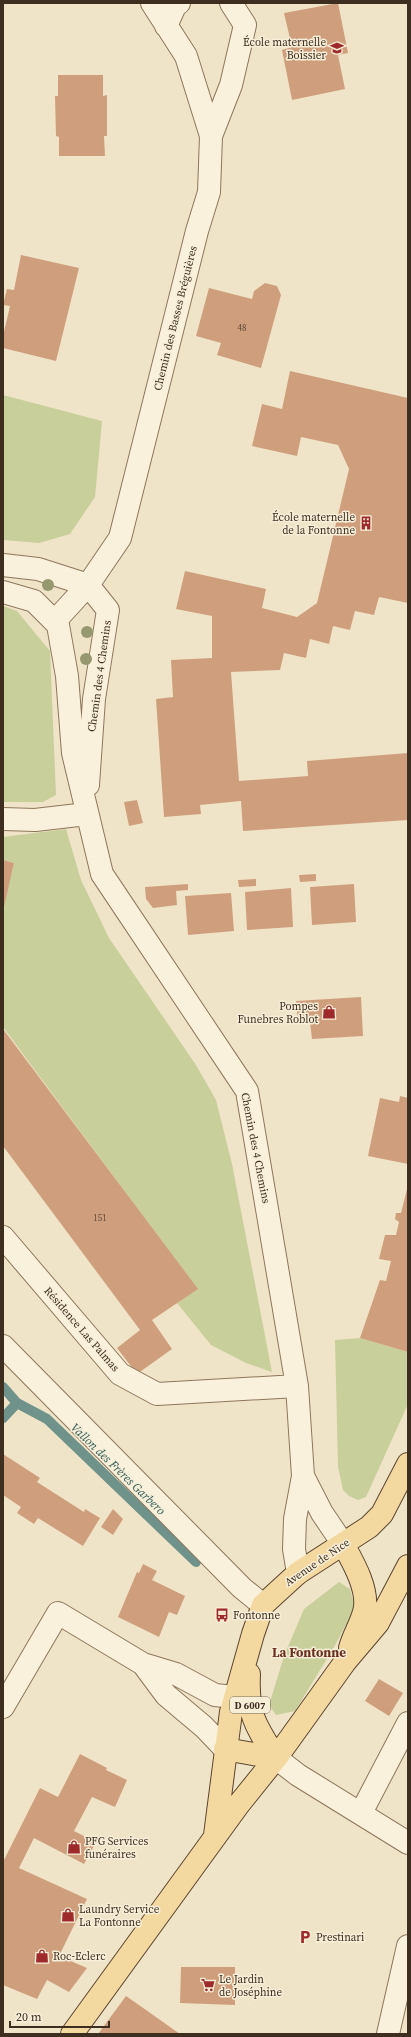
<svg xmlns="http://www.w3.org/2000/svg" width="411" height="2037" font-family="'Source Serif 4',serif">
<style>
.green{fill:#c9cf9b}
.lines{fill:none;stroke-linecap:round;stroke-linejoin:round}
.stream{stroke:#6f938a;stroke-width:10}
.building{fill:#cf9f7d}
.minor-casing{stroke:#8d765c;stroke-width:24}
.major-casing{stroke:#5b4430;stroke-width:24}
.minor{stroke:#faf1dc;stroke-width:22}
.major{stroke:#f3d9a0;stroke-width:22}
.tree{fill:#96986f}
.labels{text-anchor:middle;stroke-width:3;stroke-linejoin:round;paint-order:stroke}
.number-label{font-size:9px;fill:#624a37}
.shield{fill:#f7eed8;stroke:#756857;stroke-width:1}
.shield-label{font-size:10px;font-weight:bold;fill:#3d2e20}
.poi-label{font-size:11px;fill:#3d2e20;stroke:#f7eed8;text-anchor:start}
.street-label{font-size:11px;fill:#3d2e20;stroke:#f7eed8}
.water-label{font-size:12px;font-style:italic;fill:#2f5d5a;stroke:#f7eed8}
.quarter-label{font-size:13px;font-weight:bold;fill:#6b2e1e;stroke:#f7eed8}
</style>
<rect width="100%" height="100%" fill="#f0e4c8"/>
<path class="green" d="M3 395 102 421 95 497 70 534 39 543 3 540Z
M3 606 17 611 50 651 56 795 43 802H3Z
M66 829 81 880 109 938 196 1065 216 1100 232 1164 272 1372 246 1363 211 1345 177 1303 197 1289 3 1027V909L14 863 3 860V837Z
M360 1338 408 1352V1404L366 1497 358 1500 349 1496 343 1490 338 1467 335 1340Z
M339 1582 350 1589 355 1608 333 1649 295 1711 276 1715 269 1705 284 1656 304 1609Z"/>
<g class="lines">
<path class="stream" d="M3 1387 17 1403
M3 1418 17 1403 47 1419 196 1562"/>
</g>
<path class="building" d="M338 3 348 53 338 55 345 89 292 100 282 50 292 47 284 13Z
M58 75H103V96L107 95V136H104L105 156H59V137L56 136 55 96H58Z
M21 255 79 268 56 361 3 348V336L10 306 3 305 7 289 14 290Z
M265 283 277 286 281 295 261 368 217 355 221 343 196 336 209 288 252 299 254 291Z
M290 371 408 398V603L379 597 374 615 355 611 350 630 333 626 329 644 310 639 306 658 284 653 280 670 231 672 239 781 308 776 307 761 408 753V820L243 831 241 801 200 805 201 814 164 817 156 699 173 697 171 660 212 658V616L176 609 185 571 266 589 262 608 297 617 317 603 349 469 338 445 301 437 297 456 252 446 262 404 282 409Z
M137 800 143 823 129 826 124 802Z
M3 860 14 863 4 907 3 906Z
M316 874V881L300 882 299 875Z
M256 879V886L239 887 238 880Z
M188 884V890L176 891 177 905 153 908 146 899 145 887Z
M354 884 356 922 312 925 310 887Z
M291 888 293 927 247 930 245 892Z
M231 893 234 931 188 935 185 896Z
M361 997 363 1036 312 1039 310 1022 298 1023 296 1001Z
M3 1029 198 1289 152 1320 172 1349 137 1374 117 1348 140 1330 3 1146Z
M400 1096 408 1098V1164L368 1156 380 1098 399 1102Z
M408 1185V1352L360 1338 380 1280 386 1281 391 1261 379 1259 385 1235H396L399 1222 395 1219 396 1213H401Z
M3 1454 40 1478 37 1482 84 1512 85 1509 100 1518 83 1546 38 1518 34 1524 17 1513 21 1507 3 1495Z
M113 1509 123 1519 113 1535 101 1527Z
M143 1564 157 1571 152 1580 185 1596 177 1615 169 1612 159 1637 118 1617 137 1572 139 1573Z
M379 1679 403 1693 389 1716 365 1701Z
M80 1754 107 1768 106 1770 127 1780 115 1807 92 1797 74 1831 96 1842 84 1864 34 1838 19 1868 87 1899 59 1956 87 1968 69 1992 47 1980 37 1999 3 1985V1862L40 1788 58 1797Z
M181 1967H235V2005L180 2003Z
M126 1996 139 2005 180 2034H98Z"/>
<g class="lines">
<g class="minor-casing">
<path id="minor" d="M166 26 176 4 179 3
M211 136 231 85 245 25 231 3
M3 565 38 569 88 585 108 610 94 699 88 785
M3 592 34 601 58 625 67 676 73 753 102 874 247 1091 297 1386 303 1476 295 1519 294 1549 298 1573
M55 621 88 585 120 538 197 231 209 192 211 136 186 56 152 3
M3 819 35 820 87 814
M3 1237 120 1374 157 1394 297 1386
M3 1346 242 1588 263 1605
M303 1476 322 1513 343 1544
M143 1664 166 1695 204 1727 225 1749
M3 1707 58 1613 143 1664 176 1674 215 1695 235 1697
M276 1758 298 1775 408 1843
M361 1813 408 1723
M388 2034 408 1946"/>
</g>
<g class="major-casing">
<path id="major" d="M343 1544C353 1562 370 1591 364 1612 361 1624 353 1636 350 1648
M249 1674C247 1714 255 1725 276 1758
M225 1749 276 1758
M215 1835 231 1712 253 1634 263 1605 298 1573 369 1527 382 1514 408 1464
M72 2034 239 1804 276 1758 345 1662 378 1623 408 1566"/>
</g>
<use href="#minor" class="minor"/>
<use href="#major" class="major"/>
</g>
<g class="tree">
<circle cx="48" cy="585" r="6"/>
<circle cx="87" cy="632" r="6"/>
<circle cx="86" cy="659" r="6"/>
</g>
<defs>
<g id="school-bare" transform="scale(1.08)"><path d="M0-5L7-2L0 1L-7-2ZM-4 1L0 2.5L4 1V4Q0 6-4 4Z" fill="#9e2a2b" stroke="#f7eed8" stroke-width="2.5" paint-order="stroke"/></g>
<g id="building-bare" transform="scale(1.08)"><path d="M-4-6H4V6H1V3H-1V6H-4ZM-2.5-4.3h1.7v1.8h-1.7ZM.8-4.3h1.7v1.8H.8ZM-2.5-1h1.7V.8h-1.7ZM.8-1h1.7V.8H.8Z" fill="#9e2a2b" stroke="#f7eed8" stroke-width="2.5" paint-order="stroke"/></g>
<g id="shop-bare" transform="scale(1.08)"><path d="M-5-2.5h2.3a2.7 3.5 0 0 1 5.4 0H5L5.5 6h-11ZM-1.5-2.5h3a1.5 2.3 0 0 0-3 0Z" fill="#9e2a2b" stroke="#f7eed8" stroke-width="2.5" paint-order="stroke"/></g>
<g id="bus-bare" transform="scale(1.08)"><path d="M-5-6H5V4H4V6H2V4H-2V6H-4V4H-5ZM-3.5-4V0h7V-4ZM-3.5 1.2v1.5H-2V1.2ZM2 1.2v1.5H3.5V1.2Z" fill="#9e2a2b" stroke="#f7eed8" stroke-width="2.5" paint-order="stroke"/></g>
<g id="parking-bare" transform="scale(1.08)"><path d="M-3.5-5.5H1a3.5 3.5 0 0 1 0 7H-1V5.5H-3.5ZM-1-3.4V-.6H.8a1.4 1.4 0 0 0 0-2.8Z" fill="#9e2a2b" stroke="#f7eed8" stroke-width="2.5" paint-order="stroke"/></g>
<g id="supermarket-bare" transform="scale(1.08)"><path d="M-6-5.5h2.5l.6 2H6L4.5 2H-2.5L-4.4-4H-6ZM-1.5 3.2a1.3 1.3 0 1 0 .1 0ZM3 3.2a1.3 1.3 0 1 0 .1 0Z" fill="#9e2a2b" stroke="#f7eed8" stroke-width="2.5" paint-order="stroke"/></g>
</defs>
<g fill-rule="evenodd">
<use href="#school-bare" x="337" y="48"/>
<use href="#building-bare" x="366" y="523"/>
<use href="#shop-bare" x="329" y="1012"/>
<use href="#bus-bare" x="222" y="1615"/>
<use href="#shop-bare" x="74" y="1847"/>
<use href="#shop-bare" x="68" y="1915"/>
<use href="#parking-bare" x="305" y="1937"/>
<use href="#shop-bare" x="42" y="1956"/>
<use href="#supermarket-bare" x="208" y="1985"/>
</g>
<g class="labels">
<g class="number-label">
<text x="242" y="331">48</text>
<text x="100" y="1221">151</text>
</g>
<rect class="shield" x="230" y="1697" width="40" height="16" rx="3"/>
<g class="shield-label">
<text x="250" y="1709">D 6007</text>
</g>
<g class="poi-label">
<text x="326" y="46" text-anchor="end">École maternelle<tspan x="326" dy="13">Boissier</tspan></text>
<text x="355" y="521" text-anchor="end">École maternelle<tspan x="355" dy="13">de la Fontonne</tspan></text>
<text x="318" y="1010" text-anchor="end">Pompes<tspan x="318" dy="13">Funebres Roblot</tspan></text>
<text x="233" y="1619">Fontonne</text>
<text x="85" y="1845">PFG Services<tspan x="85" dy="13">funéraires</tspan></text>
<text x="79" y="1913">Laundry Service<tspan x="79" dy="13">La Fontonne</tspan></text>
<text x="316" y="1941">Prestinari</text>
<text x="53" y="1960">Roc-Eclerc</text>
<text x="219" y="1983">Le Jardin<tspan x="219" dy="13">de Joséphine</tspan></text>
</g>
<g class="street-label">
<text transform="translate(175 318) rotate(-76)" y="4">Chemin des Basses Bréguières</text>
<text transform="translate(99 676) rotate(-82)" y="4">Chemin des 4 Chemins</text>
<text transform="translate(256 1148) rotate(79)" y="4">Chemin des 4 Chemins</text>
<text transform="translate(82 1329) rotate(49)" y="4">Résidence Las Palmas</text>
<text transform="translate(317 1562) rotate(-34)" y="4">Avenue de Nice</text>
</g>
<g class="water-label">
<text transform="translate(118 1469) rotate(44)" y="4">Vallon des Frères Garbero</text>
</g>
<g class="quarter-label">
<text x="309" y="1657">La Fontonne</text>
</g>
</g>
<rect width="411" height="2037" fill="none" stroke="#3d2e20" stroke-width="8"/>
<path d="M10 2021v6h99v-6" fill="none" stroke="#3d2e20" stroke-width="2"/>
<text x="16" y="2021" font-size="12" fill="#3d2e20" stroke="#f7eed8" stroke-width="3" paint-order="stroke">20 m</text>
</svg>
